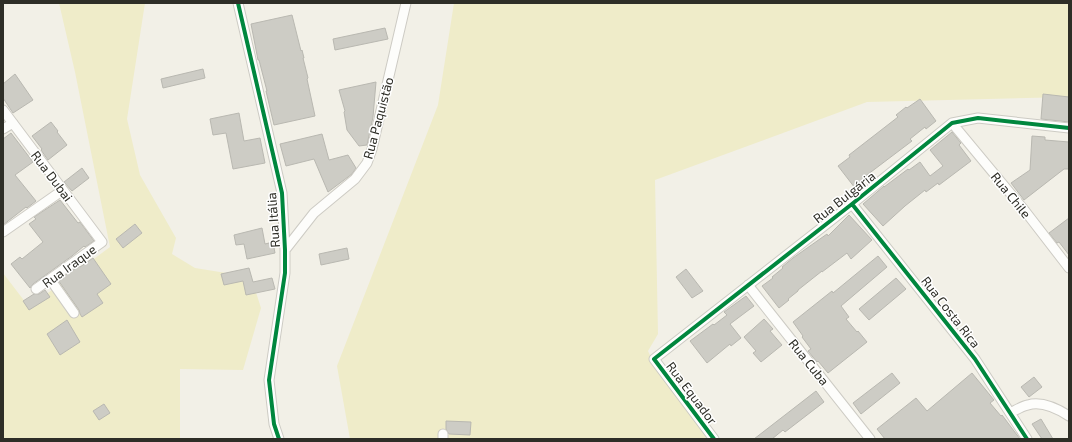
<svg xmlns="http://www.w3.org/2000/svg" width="1072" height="442" font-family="'Exo 2',sans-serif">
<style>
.green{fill:#efecc9}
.building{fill:#cdccc5;stroke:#b9b8b1}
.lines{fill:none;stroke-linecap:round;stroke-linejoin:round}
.minor-casing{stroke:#cdcbc4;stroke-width:11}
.minor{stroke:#fdfdfb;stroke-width:9}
.cycleway-casing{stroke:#fff;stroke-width:6}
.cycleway{stroke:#00873e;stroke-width:4}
.labels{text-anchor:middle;stroke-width:3;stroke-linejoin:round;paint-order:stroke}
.street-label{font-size:13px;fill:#2e2e27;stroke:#fff}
</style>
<rect width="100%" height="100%" fill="#f2f0e7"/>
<path class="green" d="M59 3H145L127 119 140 175 176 238 172 254 195 268 251 277 261 308 243 370 180 369V439H3V273L29 307 110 247 75 72Z
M454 3H1069V97L867 102 655 180 658 334 648 351 655 366 708 439H350L337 366 438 105Z"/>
<path class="building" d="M292 15 301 51 302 50 304 58H303L308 78 307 79 315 116 274 125 266 91H267L259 60H258L251 24Z
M385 28 388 39 335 50 333 39Z
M203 69 205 78 163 88 161 79Z
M15 74 33 100 13 113 3 98V84Z
M376 82 373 117 367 145 359 146 347 130 344 112 345 111 339 90Z
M1043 94 1069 97V122L1041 119Z
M920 99 936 121 926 129 925 127 910 139 912 141 863 178 865 180 855 188 838 166 850 157 849 155 898 117 896 115 906 107 907 108Z
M239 113 244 141 260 138 265 163 233 169 226 133 213 135 210 119Z
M51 122 58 131 57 132 67 145 48 160 41 150 42 149 32 136Z
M952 132 961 143 959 145 971 161 939 185 938 183 926 192 925 190 905 206 883 226 863 204 884 186V187L908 169 909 170 920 162 930 176 943 166 930 150Z
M11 133 33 162 15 175 36 201 27 208 26 207 3 225V139Z
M322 134 329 160 348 155 356 168 352 174 328 192 314 159 286 166 280 144Z
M1032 136 1045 137V140L1069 142V169H1064L1024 200 1011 183 1030 170Z
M82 168 89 178 72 191 64 182Z
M60 200 78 223 80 222 94 241 85 247 84 246 72 256 33 284 30 288 11 264 20 257 22 259 43 242 29 224 36 219 34 217Z
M849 215 872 240 851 259 847 253 822 272V271L798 290V291L788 299 789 300 779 308 762 286 773 278 772 277 783 268 782 267 793 258 827 234 828 236Z
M1069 218V255L1059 242 1057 243 1049 233Z
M135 224 142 233 123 248 116 239Z
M262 228 265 244 273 242 275 253 247 259 244 244 236 245 234 235Z
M347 248 349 259 321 265 319 254Z
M878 256 887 267 841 306 849 317 846 319 857 332 858 331 867 342 828 373 818 361 817 362 808 351 811 349 802 337 803 336 793 322 832 291 833 293Z
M93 258 111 284 97 294 103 303 82 317 80 314 79 310 58 280 79 266 80 267Z
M249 268 253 282 272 278 275 289 246 295 243 281 224 285 221 274Z
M686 269 703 291 692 298 676 277Z
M896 278 906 289 869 320 859 309Z
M45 290 50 297 29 310 23 301 34 294H39Z
M746 296 754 306 730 324 741 338 731 346 730 344 707 363 690 341 713 324 714 325 727 315 724 312Z
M764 319 773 329 770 331 782 345 761 362 753 353 756 351 744 337Z
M67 320 80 342 60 355 47 334Z
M892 373 900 383 861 414 853 403Z
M972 373 994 400 990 403 1001 416 1002 415 1020 439H885L877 429 916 398 927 411Z
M1034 377 1042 387 1029 397 1021 387Z
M816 391 824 402 785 432 783 430 772 439H754Z
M104 404 110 413 99 420 93 411Z
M1041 419 1053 439H1042L1032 424Z
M446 421 471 422 470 435 449 434 446 429Z"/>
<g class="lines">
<g class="minor-casing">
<path id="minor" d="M238 3 282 193 285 250V273L269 380 274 424 279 439
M3 110 102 242 36 289
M952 123 1025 211 1069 268
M3 129 13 123
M852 204 975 359 1027 439
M3 232 63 190
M285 250 314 213 355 179 367 163 372 149 406 3
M50 279 74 313
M748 285 870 439
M1010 413C1016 410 1022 406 1028 405 1041 401 1058 409 1069 416
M443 439V434
M714 439 654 359 852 204 952 123 978 118 1069 128"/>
</g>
<use href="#minor" class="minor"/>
<g class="cycleway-casing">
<path id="cycleway" d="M238 3 282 193 285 250V273L269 380 274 424 279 439
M852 204 975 359 1027 439
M714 439 654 359 852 204 952 123 978 118 1069 128"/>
</g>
<use href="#cycleway" class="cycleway"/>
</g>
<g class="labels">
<g class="street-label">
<text transform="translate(378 118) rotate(-75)" y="5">Rua Paquistão</text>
<text transform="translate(52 176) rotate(53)" y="5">Rua Dubai</text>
<text transform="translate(1011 195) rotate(51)" y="5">Rua Chile</text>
<text transform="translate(844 197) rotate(-38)" y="5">Rua Bulgária</text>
<text transform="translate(273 220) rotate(-94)" y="5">Rua Itália</text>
<text transform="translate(69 266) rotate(-36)" y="5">Rua Iraque</text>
<text transform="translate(951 312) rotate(52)" y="5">Rua Costa Rica</text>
<text transform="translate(809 362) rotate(51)" y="5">Rua Cuba</text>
<text transform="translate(692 393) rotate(53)" y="5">Rua Equador</text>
</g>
</g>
<rect width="1072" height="442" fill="none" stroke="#2e2e27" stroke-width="8"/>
</svg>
